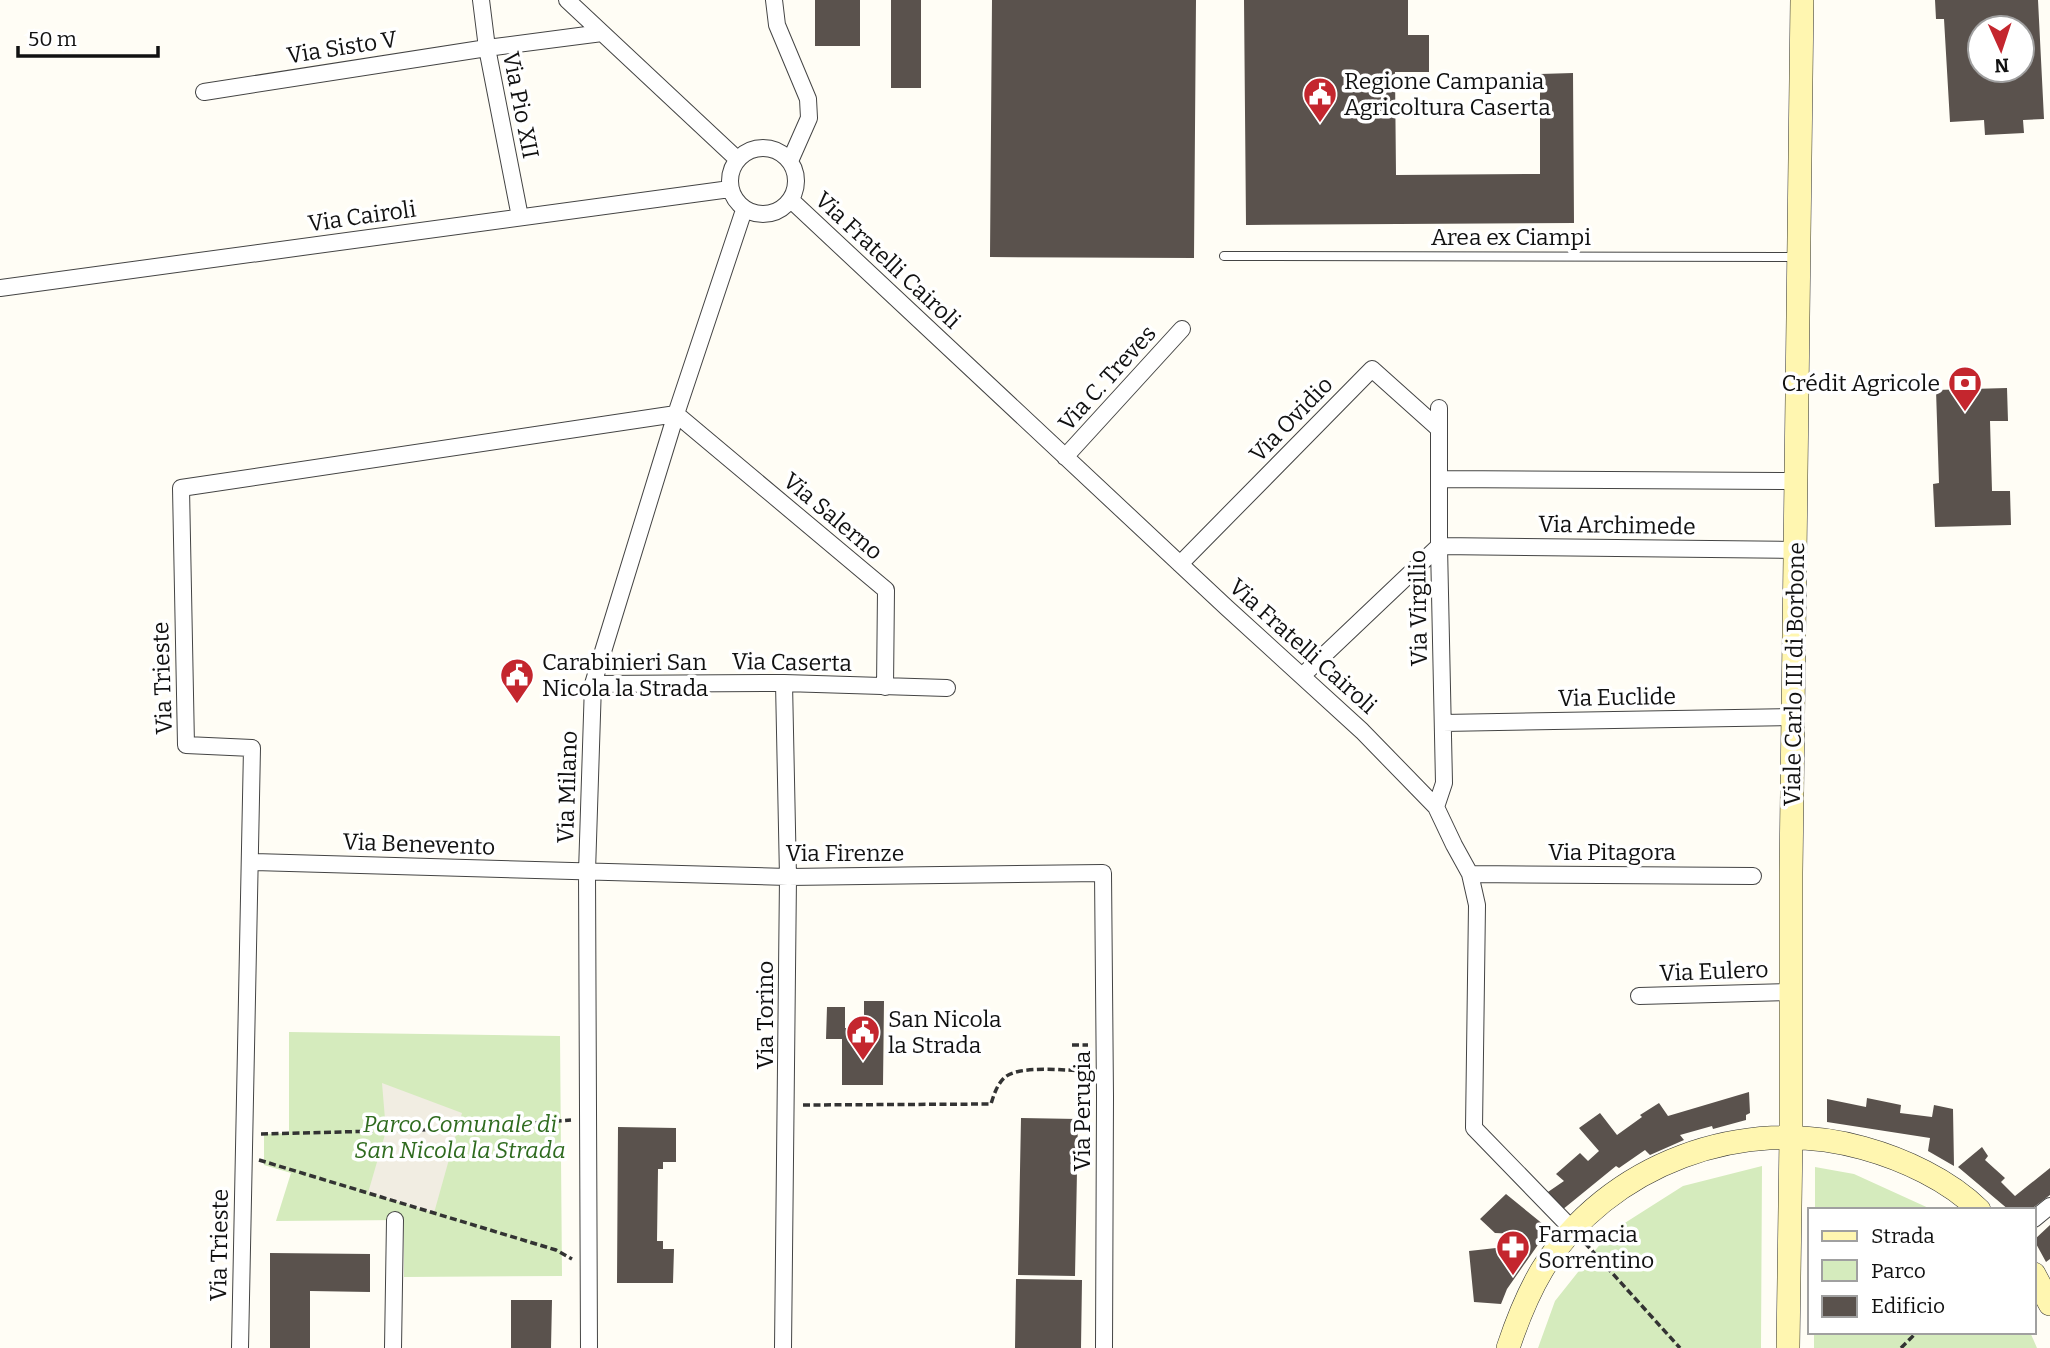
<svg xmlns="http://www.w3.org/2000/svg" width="2050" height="1348" font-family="Bitter,serif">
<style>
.green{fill:#d5ebbd}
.plaza{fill:#f1ede2}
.building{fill:#5a524d;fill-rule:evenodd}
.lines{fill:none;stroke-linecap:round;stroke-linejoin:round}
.lane-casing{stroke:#444;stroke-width:10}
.street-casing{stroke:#444;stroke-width:18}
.secondary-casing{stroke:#333;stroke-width:24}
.path{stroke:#333;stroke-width:3.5;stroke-dasharray:7 3.5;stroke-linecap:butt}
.lane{stroke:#fff;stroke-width:8}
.street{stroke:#fff;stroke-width:16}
.secondary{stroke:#fff6b0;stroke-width:23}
.labels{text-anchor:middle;stroke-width:7;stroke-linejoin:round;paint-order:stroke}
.street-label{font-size:23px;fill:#111;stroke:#fff}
.poi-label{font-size:23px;fill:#111;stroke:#fff;text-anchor:start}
.park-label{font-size:23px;font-style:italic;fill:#2f6b1f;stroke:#fff}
</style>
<rect width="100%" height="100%" fill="#fffdf5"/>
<path class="green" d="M289 1032 560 1036 562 1276 404 1277V1220L276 1221 291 1173 264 1165V1134L289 1133Z
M1762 1166 1761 1348H1538L1555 1301 1609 1233 1683 1186Z
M1815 1167 1854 1174 1933 1210H1815Z
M1814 1332H2030L2037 1348H1814Z"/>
<path class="plaza" d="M382 1083 462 1113 434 1213 368 1193 386 1131Z"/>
<path class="building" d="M815 0H860V46H815Z
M891 0H921V88H891Z
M992 0H1196L1194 258 990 257Z
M1244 0H1408V35H1429V72H1395L1396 175 1540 174V74L1573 73 1574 223 1246 225Z
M1935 0H2038L2044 119 2023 120 2024 133 1985 135 1984 120 1950 122 1944 19H1936ZM1980 28H2022V70H1980Z
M2007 388 2008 421H1990L1992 491H2010L2011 525 1935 527 1933 484 1939 483 1936 390Z
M864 1001H884L883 1085H842V1039H826L827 1007H845V1028H864Z
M1749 1092 1750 1113 1746 1115V1120L1713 1129 1712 1126 1680 1135 1684 1140 1650 1155 1645 1150 1619 1168 1616 1166 1562 1210 1545 1194 1564 1181 1556 1174 1580 1153 1588 1161 1599 1151 1579 1128 1600 1113 1617 1135 1642 1117 1640 1115 1659 1103 1668 1116Z
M1867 1098 1901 1105 1900 1113 1932 1117 1934 1105 1953 1109 1954 1166 1928 1151 1930 1138 1827 1122V1099L1866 1107Z
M1021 1118 1078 1119 1075 1276 1018 1275Z
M618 1127 676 1128V1162H663V1169H658L657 1241H663V1249H674L673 1283H617Z
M1982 1147 1988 1156 1985 1160 2005 1178 2001 1182 2015 1196 2050 1168V1195L2030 1210H2009L1958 1167Z
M1506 1194 1549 1229 1507 1289 1501 1304 1474 1302 1469 1251 1505 1247 1517 1234 1495 1233 1480 1219Z
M2050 1225V1259L2046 1262 2034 1240Z
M270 1253 370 1254V1292L310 1291V1348H270Z
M1016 1279 1082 1280 1081 1348H1015Z
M511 1300H552L551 1348H511Z"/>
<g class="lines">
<g class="lane-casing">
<path id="lane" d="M1224 256 1796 257"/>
</g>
<g class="street-casing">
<path id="street" d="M481 0 487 48 520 217
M567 0 737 159
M774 0 777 25 808 99 809 118 790 161
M204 92 487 48 602 33
M730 181a33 33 0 1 1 66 0a33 33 0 1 1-66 0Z
M791 200 1226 607 1362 731 1436 807 1454 845 1470 874 1477 905 1474 1128 1573 1230
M0 288 730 189
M1065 457 1182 329
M1439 479 1796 481
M1180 564 1372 369 1439 429
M1302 676 1439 546 1795 550
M593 684 784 683 947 688
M1443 723 1793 717
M1436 807 1444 783 1439 546V408
M250 862 788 877 1103 873 1105 1096 1104 1348
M1470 874 1753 876
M1639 996 1791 992
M2034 1219 2050 1206
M240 1348 252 748 186 745 181 488 676 414 886 590 885 687
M393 1348 395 1220
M589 1348 587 872 593 684 676 414 744 210
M783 1348 788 877 784 683"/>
</g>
<g class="secondary-casing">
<path id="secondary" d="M2034 1274 2050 1304
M1508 1348C1517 1321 1527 1295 1542 1270 1607 1164 1744 1114 1863 1148 1903 1159 1949 1180 1979 1210
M1788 1348 1791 1136V873L1802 0"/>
</g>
<path class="path" d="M1072 1045H1088
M803 1105 991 1104C994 1094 997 1085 1004 1078 1019 1064 1068 1071 1089 1071
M261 1134 458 1129 571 1120
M259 1160 556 1250 572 1259
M1585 1243 1680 1348
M1901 1348 1917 1332"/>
<use href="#lane" class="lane"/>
<use href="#street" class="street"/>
<use href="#secondary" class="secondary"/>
</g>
<defs>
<g id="civic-pin" transform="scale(1.75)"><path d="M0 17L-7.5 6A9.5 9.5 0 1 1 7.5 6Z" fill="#c4262e" stroke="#fff"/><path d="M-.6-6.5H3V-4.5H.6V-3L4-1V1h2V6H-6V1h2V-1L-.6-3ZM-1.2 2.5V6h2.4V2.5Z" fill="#fff"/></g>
<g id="bank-pin" transform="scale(1.75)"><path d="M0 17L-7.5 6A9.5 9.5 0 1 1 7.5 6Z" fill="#c4262e" stroke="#fff"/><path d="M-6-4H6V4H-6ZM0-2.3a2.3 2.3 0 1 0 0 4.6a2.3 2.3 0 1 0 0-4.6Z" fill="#fff"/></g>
<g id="pharmacy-pin" transform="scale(1.75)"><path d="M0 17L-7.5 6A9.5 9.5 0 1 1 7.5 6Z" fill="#c4262e" stroke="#fff"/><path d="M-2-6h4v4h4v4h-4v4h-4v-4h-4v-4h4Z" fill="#fff"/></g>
</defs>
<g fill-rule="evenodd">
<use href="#civic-pin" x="1320" y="94"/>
<use href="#bank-pin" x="1965" y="383"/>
<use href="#civic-pin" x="517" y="675"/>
<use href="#civic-pin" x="863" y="1032"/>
<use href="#pharmacy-pin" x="1513" y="1247"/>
</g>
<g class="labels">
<g class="street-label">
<text transform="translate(342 47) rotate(-9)" y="8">Via Sisto V</text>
<text transform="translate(521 105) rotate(79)" y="8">Via Pio XII</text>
<text transform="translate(362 216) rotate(-8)" y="8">Via Cairoli</text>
<text x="1511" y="245">Area ex Ciampi</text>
<text transform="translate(888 260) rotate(43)" y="8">Via Fratelli Cairoli</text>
<text transform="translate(1107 378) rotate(-48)" y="8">Via C. Treves</text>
<text transform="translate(1291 419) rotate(-46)" y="8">Via Ovidio</text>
<text transform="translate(833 516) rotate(40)" y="8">Via Salerno</text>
<text transform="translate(1617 525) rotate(1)" y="8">Via Archimede</text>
<text transform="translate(1418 608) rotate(-91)" y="8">Via Virgilio</text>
<text transform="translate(1303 646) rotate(42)" y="8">Via Fratelli Cairoli</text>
<text transform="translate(792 662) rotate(1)" y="8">Via Caserta</text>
<text transform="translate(1794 674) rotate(-89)" y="8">Viale Carlo III di Borbone</text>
<text transform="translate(162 678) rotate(-92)" y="8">Via Trieste</text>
<text transform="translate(1617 697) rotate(-1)" y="8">Via Euclide</text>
<text transform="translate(567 787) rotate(-88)" y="8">Via Milano</text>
<text transform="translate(419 844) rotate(2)" y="8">Via Benevento</text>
<text x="1612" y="860">Via Pitagora</text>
<text x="845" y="861">Via Firenze</text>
<text transform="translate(1714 971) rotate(-2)" y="8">Via Eulero</text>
<text transform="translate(765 1015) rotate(-90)" y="8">Via Torino</text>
<text transform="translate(1082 1111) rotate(-90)" y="8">Via Perugia</text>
<text transform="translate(219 1245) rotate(-89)" y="8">Via Trieste</text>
</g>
<g class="poi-label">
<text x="1344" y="89">Regione Campania<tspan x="1344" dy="26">Agricoltura Caserta</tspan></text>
<text x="1940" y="391" text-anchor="end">Crédit Agricole</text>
<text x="542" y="670">Carabinieri San<tspan x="542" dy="26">Nicola la Strada</tspan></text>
<text x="888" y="1027">San Nicola<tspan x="888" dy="26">la Strada</tspan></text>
<text x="1538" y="1242">Farmacia<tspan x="1538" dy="26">Sorrentino</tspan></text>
</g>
<g class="park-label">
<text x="460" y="1132">Parco Comunale di<tspan x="460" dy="26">San Nicola la Strada</tspan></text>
</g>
</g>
<rect x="1808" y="1208" width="228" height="126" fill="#ffffff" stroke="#a0a0a0" stroke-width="2"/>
<rect x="1822" y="1231" width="35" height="10" fill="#fff6b0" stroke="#a0a0a0" stroke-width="2"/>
<text x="1871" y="1243" font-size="21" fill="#111111">Strada</text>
<rect x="1822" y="1260" width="35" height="21" fill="#d5ebbd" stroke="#a0a0a0" stroke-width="2"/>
<text x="1871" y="1278" font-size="21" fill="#111111">Parco</text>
<rect x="1822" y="1296" width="35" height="21" fill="#5a524d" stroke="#a0a0a0" stroke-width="2"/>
<text x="1871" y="1313" font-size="21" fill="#111111">Edificio</text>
<g transform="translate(2001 49) rotate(177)"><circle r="33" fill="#ffffff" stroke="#a0a0a0" stroke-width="2"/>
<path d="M0-5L12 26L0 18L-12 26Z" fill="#c4262e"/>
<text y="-10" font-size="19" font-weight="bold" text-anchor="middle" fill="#111111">N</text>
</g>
<path d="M18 46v10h140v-10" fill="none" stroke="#111111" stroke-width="3.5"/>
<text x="28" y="46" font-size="21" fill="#111111" stroke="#ffffff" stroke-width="5" paint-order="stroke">50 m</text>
</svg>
